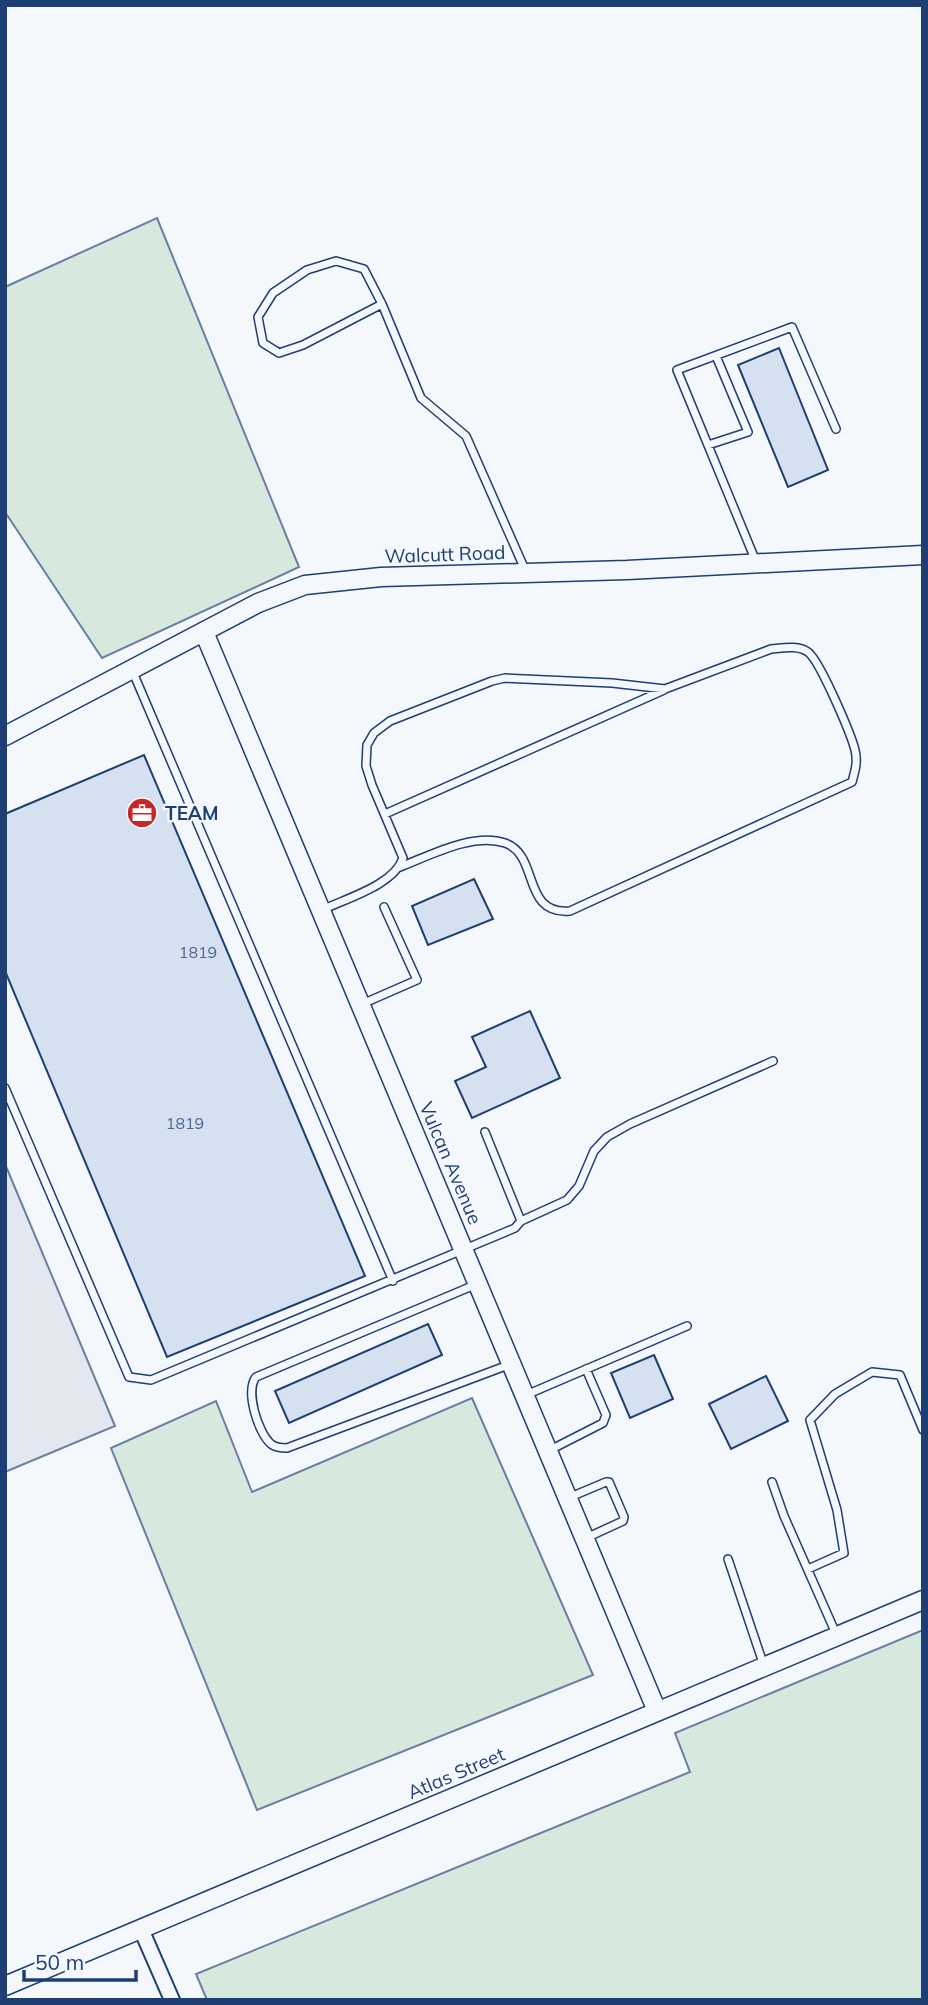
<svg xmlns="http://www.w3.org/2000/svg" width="928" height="2005" font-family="Mulish,sans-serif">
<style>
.green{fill:#d7e8df;stroke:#687fa3;stroke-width:2}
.parking{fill:#e3e8f0;stroke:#687fa3;stroke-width:2}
.building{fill:#d5e0f0;stroke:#1d3f73;stroke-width:2}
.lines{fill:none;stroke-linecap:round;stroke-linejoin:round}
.service-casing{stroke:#1d3f73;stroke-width:10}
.minor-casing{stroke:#1d3f73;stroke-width:18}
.tertiary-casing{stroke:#1d3f73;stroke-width:21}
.service{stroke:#f4f7fb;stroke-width:7}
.minor{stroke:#f4f7fb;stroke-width:14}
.tertiary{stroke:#f4f7fb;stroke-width:18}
.labels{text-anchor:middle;stroke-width:5;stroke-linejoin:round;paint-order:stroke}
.number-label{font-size:16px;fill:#4b6792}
.street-label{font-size:19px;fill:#1d3f73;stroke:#f4f7fb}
.poi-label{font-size:19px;font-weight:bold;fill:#1d3f73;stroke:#f4f7fb;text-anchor:start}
</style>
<rect width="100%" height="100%" fill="#f4f7fb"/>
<path class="green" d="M157 218 299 567 102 658 5 512V287Z
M472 1398 593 1675 257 1810 111 1448 216 1401 252 1492Z
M923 1630V2000H207L196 1974 690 1772 675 1733Z"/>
<path class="parking" d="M5 1164 115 1426 5 1472Z"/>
<path class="building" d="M779 348 828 470 788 487 738 365Z
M144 755 365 1276 167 1357 5 971V814Z
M474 879 493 919 428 945 412 906Z
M530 1011 560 1078 472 1118 455 1081 486 1067 472 1037Z
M428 1324 442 1355 289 1423 275 1391Z
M654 1355 673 1399 630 1418 611 1373Z
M766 1376 788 1421 731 1449 709 1404Z"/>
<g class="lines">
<g class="service-casing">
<path id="service" d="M382 304 303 345 279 353 263 343 258 317 273 293 307 270 336 261 364 269 382 304 421 398 466 436 526 572
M708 445 748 432 716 356
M757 564 677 370 792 327 836 429
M132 670 393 1281
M385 814 664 690
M322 910C347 898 394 885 403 858L372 785 366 766 367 745 374 733 390 721 492 681 505 678 612 683 665 689 771 649C783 648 798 645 808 652 820 661 851 734 855 750 858 762 855 771 852 782L570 911C521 915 540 855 505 843 473 832 429 856 400 867
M362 1004 417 980 384 907
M5 1088 129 1377 151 1380 515 1228 521 1221 485 1132
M521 1221 567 1200 579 1186 594 1151 607 1137 630 1124 773 1061
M477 1284 256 1377C245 1391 258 1433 271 1444 276 1448 282 1448 287 1448L511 1364
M526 1395 687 1326
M550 1450 603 1423 606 1415 586 1369
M772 1482 784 1516 837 1636
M568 1498 606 1482H609L624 1517 623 1521 586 1538
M728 1559 764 1666
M808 1569 844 1553 837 1510 810 1420 835 1394 872 1372 900 1375 923 1430"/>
</g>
<g class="minor-casing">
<path id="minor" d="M141 1929 172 2000"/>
</g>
<g class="tertiary-casing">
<path id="tertiary" d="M204 632 657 1711
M5 736 258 603 305 585 381 577 627 570 923 555
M5 1986 923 1600"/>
</g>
<use href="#service" class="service"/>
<use href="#minor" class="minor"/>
<use href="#tertiary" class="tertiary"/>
</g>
<defs>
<g id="office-disc" transform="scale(1.575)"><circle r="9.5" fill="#c62828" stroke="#f4f7fb"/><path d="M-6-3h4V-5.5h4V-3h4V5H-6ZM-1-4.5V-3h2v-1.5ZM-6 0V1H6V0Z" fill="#fff"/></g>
</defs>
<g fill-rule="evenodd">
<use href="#office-disc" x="142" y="813"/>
</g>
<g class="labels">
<g class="number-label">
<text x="198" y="958">1819</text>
<text x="185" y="1129">1819</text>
</g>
<g class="street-label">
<text transform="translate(445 554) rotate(-2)" y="7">Walcutt Road</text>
<text transform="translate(451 1163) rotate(67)" y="7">Vulcan Avenue</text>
<text transform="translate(456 1773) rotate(-23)" y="7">Atlas Street</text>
</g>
<g class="poi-label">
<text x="165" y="820">TEAM</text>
</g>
</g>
<rect width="928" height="2005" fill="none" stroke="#1d3f73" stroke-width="14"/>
<path d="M24 1970v10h112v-10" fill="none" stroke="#1d3f73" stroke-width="3.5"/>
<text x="35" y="1970" font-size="21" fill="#1d3f73" stroke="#f4f7fb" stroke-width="5" paint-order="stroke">50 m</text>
</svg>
